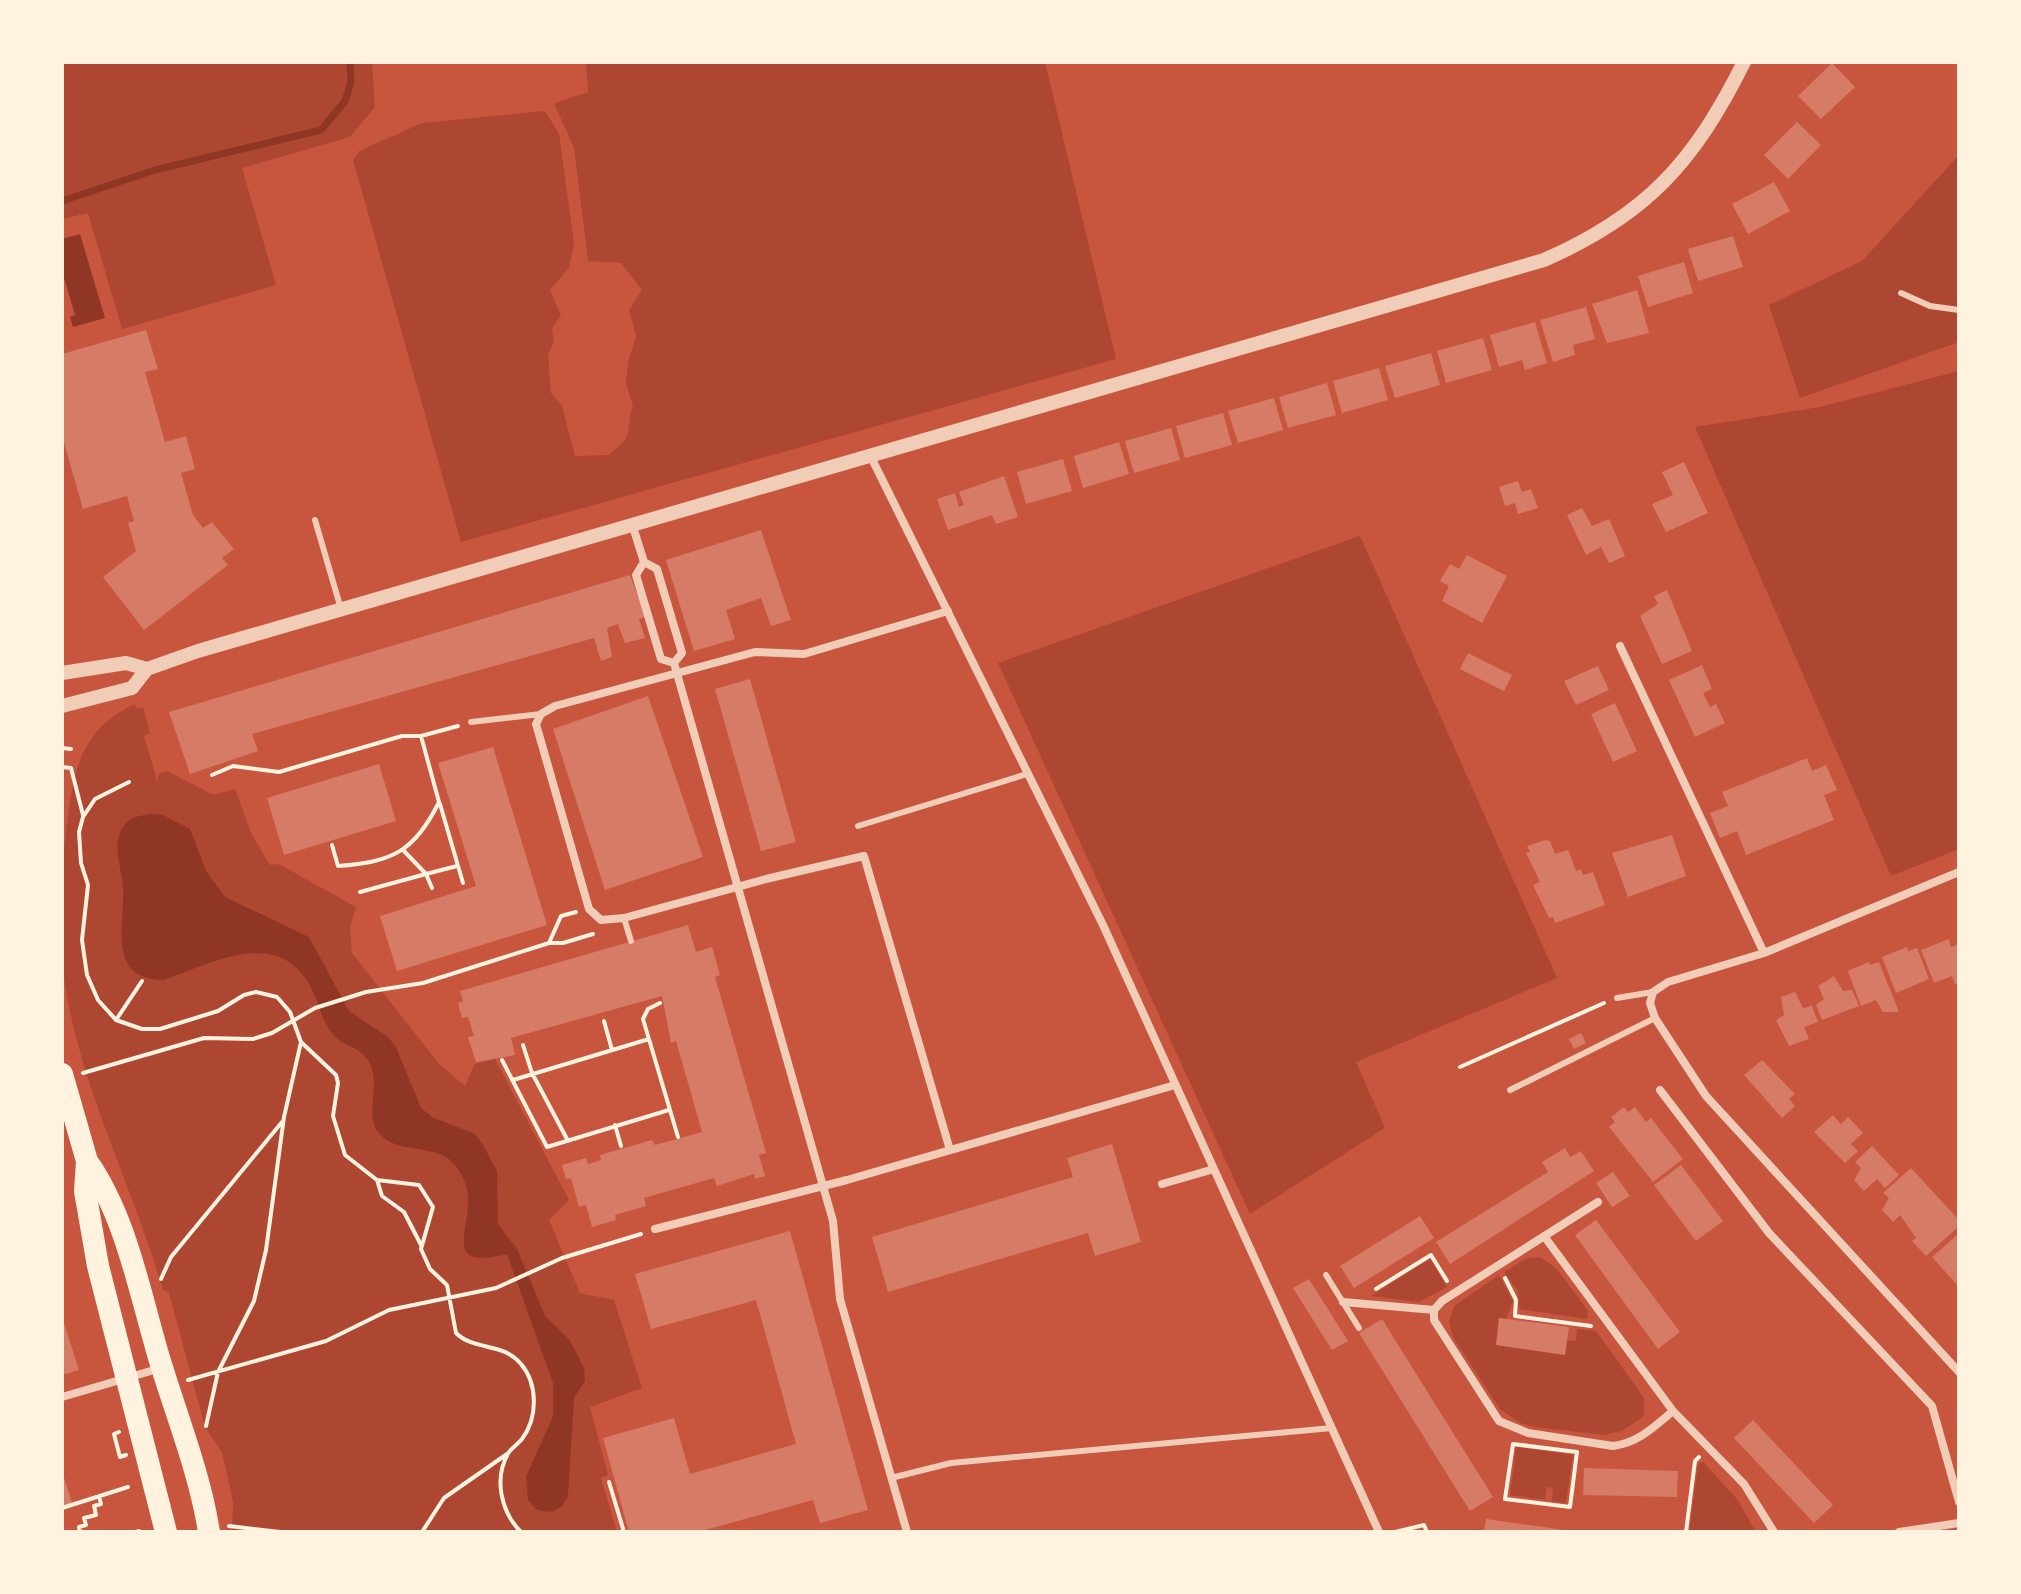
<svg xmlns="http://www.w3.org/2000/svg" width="2021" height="1594" font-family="'Fira Sans Condensed',sans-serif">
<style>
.green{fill:#ae4732}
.water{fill:#8f3625}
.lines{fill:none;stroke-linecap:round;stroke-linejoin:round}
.stream{stroke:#8f3625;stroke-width:7}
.building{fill:#d67c66}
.path{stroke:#fff3e0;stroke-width:4}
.service{stroke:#f1ccb7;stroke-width:6}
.minor{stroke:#f1ccb7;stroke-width:8}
.tertiary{stroke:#f1ccb7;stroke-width:14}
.trunk{stroke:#fff3e0;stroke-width:22}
</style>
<rect width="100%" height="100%" fill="#c8553d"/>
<path class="green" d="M62 62H372L375 107 350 137 242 168 276 285 122 329 88 213 62 219Z
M586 62H1045L1116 359 461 542 353 160 359 151 422 123 545 111 559 134 574 243 569 268 550 290 561 315 552 329 554 342 548 355 551 393 562 406 575 456 609 455C614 450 621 445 625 440 630 434 628 417 633 406L626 384 628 362 636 336 629 310 642 290 621 263 588 261 574 148 554 103 588 92Z
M1959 155V342L1800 398 1769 305 1862 261Z
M1959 371V849L1891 876 1695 427 1820 407Z
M1360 536 1557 978 1356 1062 1385 1128 1250 1214 998 663Z
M135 704 137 709 143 707 150 733 144 736 158 784V775L167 771 214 795 235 789 252 835 270 865 279 864 356 907 350 927 352 953 439 1064 465 1086 475 1064 495 1059 569 1200 549 1220 580 1293 614 1300 642 1388 590 1407 608 1475 601 1478 617 1532H232L233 1502 222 1452 205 1427 169 1293 163 1290C132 1183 77 1082 63 970 57 923 61 871 67 824 74 769 81 729 135 704Z
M1540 1257 1557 1269 1588 1311 1587 1319 1519 1309 1518 1291 1504 1272 1525 1259Z
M1430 1259 1447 1287 1419 1302 1371 1296Z
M1499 1275 1513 1301 1506 1319 1499 1318 1496 1345 1564 1355 1567 1341H1576L1577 1329 1596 1331 1644 1398V1416L1622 1431 1604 1435 1534 1427 1520 1423 1500 1409 1453 1337 1449 1322 1454 1306Z
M1516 1447 1573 1455 1566 1503 1552 1501 1553 1488 1547 1487 1545 1500 1510 1495Z
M1703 1462 1737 1499 1756 1532H1689L1698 1464Z"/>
<path class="water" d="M80 234 105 318 73 327 70 317 75 315 62 271V239Z
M150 814 163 815 190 829 206 871 225 897 309 937 349 1011 388 1037 396 1047 421 1108 432 1117 475 1134 483 1145 497 1171 498 1224 517 1249 545 1316 569 1339 584 1368 585 1381 574 1398 568 1496C561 1511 552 1515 536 1509L528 1500 526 1477 553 1416V1383L507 1254C442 1270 470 1232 468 1198 468 1188 463 1177 458 1169 439 1139 398 1158 378 1132 366 1116 377 1092 373 1073 367 1044 344 1050 331 1032 321 1018 317 997 308 982 274 928 210 964 164 980 106 979 125 926 123 888 122 868 111 845 123 827 129 817 139 816 150 814Z"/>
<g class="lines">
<path class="stream" d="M62 201 155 170 321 130 345 101 351 82 350 62"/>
</g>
<path class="building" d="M1832 63 1855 87 1821 119 1798 96Z
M1797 122 1821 145 1788 179 1764 155Z
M1774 182 1790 211 1748 234 1732 204Z
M1733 236 1743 267 1698 281 1688 249Z
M1684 262 1693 293 1648 307 1638 276Z
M1637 290 1649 333 1607 343 1592 304Z
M1586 307 1595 339 1573 345 1575 355 1553 362 1540 320Z
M1535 322 1547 363 1525 370 1522 360 1499 367 1490 335Z
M146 330 158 369 145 372 165 442 186 436 195 469 181 473 193 515 203 528 212 522 234 549 222 558 228 565 144 630 103 577 136 551 128 523 134 521 127 496 83 509 62 436V354Z
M1483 338 1492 370 1446 383 1437 351Z
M1431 353 1440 385 1395 398 1385 366Z
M1379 368 1388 400 1342 413 1333 381Z
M1327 383 1336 415 1288 428 1279 397Z
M1274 398 1283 430 1238 443 1228 411Z
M1223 413 1232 445 1185 458 1176 426Z
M1171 428 1180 460 1134 473 1125 441Z
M1119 442 1129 474 1083 488 1074 456Z
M1063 459 1072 491 1026 504 1017 472Z
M1684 462 1708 513 1666 532 1652 504 1673 495 1662 472Z
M1004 476 1018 517 996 524 992 515 948 530 937 499 955 493 959 507 964 505 959 492Z
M1518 481 1522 492 1531 489 1538 508 1518 514 1515 503 1505 506 1499 487Z
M1582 508 1592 526 1609 519 1625 556 1609 563 1601 547 1586 555 1567 515Z
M761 530 791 620 771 626 761 598 726 610 735 639 694 651 666 560Z
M1467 555 1507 576 1482 623 1442 601 1449 586 1440 581 1450 564 1459 569Z
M630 575 646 617 639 619 645 638 625 643 618 624 607 628 612 657 601 661 594 638 252 734 258 751 190 774 169 712Z
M1667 590 1692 651 1662 664 1640 616 1658 604 1654 596Z
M1468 653 1512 675 1504 691 1460 669Z
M1702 665 1712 689 1703 693 1710 707 1716 704 1725 723 1695 737 1669 680Z
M1598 666 1609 690 1576 705 1564 681Z
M750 679 796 842 761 851 715 689Z
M648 696 703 857 605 890 553 729Z
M1615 703 1637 751 1613 762 1591 714Z
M493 747 547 925 397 971 380 916 476 886 438 763Z
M1807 758 1812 771 1826 765 1837 790 1824 795 1834 820 1746 855 1737 831 1720 838 1710 813 1728 806 1722 792Z
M379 764 396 821 284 855 267 798Z
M1672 835 1686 876 1628 897 1612 853Z
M1545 840 1550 841 1555 854 1568 850 1576 871 1581 869 1583 875 1593 872 1605 905 1555 923 1553 917 1549 918 1533 885 1540 882 1526 853 1530 852 1527 846Z
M688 925 696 952 712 947 720 975 715 977 766 1153 759 1155 765 1176 755 1179 754 1174 717 1186 714 1178 644 1198 646 1206 615 1215 616 1220 592 1227 586 1205 579 1207 571 1178 566 1179 562 1165 586 1158 588 1164 601 1160 600 1155 652 1140 655 1145 702 1132 676 1041 671 1043 662 996 511 1038 515 1055 476 1062 468 1037 474 1036 468 1017 462 1018 458 1003 463 1001 460 991Z
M1949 939 1951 947 1959 944V983L1955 984 1952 976 1934 983 1921 950Z
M1907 947 1908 951 1917 948 1929 979 1896 993 1882 957Z
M1869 962 1870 965 1879 962 1899 1012H1883L1876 1000 1861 1006 1848 971Z
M1834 976 1843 991 1852 990 1859 1006 1822 1020 1816 1005 1824 999 1818 986Z
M1795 992 1803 1008 1812 1006 1818 1022 1804 1027 1809 1039 1789 1046 1776 1020 1784 1015 1781 997Z
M1581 1033 1586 1043 1574 1049 1569 1039Z
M1762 1060 1795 1094 1789 1099 1795 1106 1782 1118 1744 1075Z
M1624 1107 1628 1112 1635 1107 1646 1122 1651 1118 1683 1159 1653 1182 1609 1127 1615 1122 1611 1117Z
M1833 1115 1841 1124 1848 1117 1863 1133 1851 1144 1858 1151 1845 1163 1814 1132Z
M1112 1144 1141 1242 1095 1256 1088 1233 888 1292 872 1237 1073 1177 1067 1158Z
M1872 1146 1899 1175 1885 1188 1877 1179 1864 1191 1854 1180 1861 1168 1855 1162Z
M1565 1148 1570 1157 1581 1151 1594 1171 1450 1264 1436 1242 1548 1172 1542 1162Z
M1681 1165 1723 1221 1696 1241 1654 1185Z
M1911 1168 1959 1220V1226L1926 1256 1912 1241 1916 1238 1900 1215 1893 1222 1882 1210 1889 1198 1883 1193Z
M1613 1172 1630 1196 1612 1207 1596 1183Z
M1420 1216 1434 1238 1354 1288 1340 1266Z
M1596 1220 1680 1332 1658 1349 1575 1235Z
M790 1231 868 1510 820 1523 813 1500 698 1532H629L603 1438 674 1418 690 1474 796 1444 756 1300 651 1329 635 1274Z
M1957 1235 1959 1237V1287L1932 1257Z
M1309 1279 1348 1341 1332 1350 1293 1288Z
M62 1317 79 1370 66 1374 62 1372Z
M1499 1318 1569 1327 1565 1355 1496 1345Z
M1382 1319 1493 1497 1470 1511 1359 1333Z
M1753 1420 1833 1505 1814 1523 1734 1438Z
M1584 1468 1678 1471 1677 1497 1583 1495Z
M62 1471 72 1503 62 1506Z
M1486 1519 1564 1530V1532H1484Z"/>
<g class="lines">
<path class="path" d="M62 748 71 749
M62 767 71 768 83 815
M212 775 233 766 279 772 402 736H421L458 726
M129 782 95 799 83 817 79 832 81 863 88 885 82 940 87 975 98 1000 116 1020 142 1029H160L218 1011 244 995 256 992 277 997 290 1012 301 1042 336 1075 338 1083 333 1116 345 1155 377 1180 419 1185 433 1207 421 1249 430 1269 447 1285 456 1333C474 1351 503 1342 521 1364 538 1384 538 1418 522 1439 518 1444 513 1447 509 1452 493 1478 501 1512 521 1532
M440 804 463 883
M332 845 338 866C393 862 415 851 439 802L421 736
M432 888 426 874 457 866
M360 892 426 874 404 851
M549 943H563L593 934
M660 1003 648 1009 643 1019 678 1137
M116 1020 142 981
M604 1021 612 1050
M523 1045 532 1073 567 1139
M502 1060 547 1147 669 1110
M1460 1067 1604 1003
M83 1073 204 1038 253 1039 272 1033 315 1008 366 992 423 983 549 943 561 916 576 912
M513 1080 649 1039
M615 1125 621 1146
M377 1180 382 1196 404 1212 421 1245
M1505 1278 1516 1300 1515 1316 1591 1326
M161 1279 171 1257 282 1122
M1376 1289 1431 1255 1447 1281
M188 1380 326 1341 389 1310 496 1288 562 1258 641 1234
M206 1426 218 1372 254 1301 266 1250 284 1117 301 1042
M119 1432 114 1434 120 1457 126 1455
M1513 1444 1577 1452 1570 1507 1505 1499Z
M609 1482 624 1532
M62 1508 128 1487
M229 1526 280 1532
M80 1532 79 1527 86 1525 84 1518 96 1515 94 1506 101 1504 99 1496
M136 1532 139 1531
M422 1532 444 1498 507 1454
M1395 1532 1424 1525 1427 1532
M1686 1532 1695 1461 1699 1457"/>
<path class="service" d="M1901 293 1930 306 1959 310
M315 520 341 609
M471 722 541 714
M858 826 1027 774
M624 918 631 941
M1617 998 1653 992
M1510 1090 1655 1018
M1326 1275 1359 1328
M891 1478 951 1463 1332 1428"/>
<path class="minor" d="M871 457 1103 925 1379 1532
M633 527 644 562 657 569 682 653 674 663 833 1221 840 1299 907 1532
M644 562 636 575 661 659 674 663
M948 611 804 654 755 652 555 706 541 714 536 724 589 909 601 920 624 918 766 879 864 856 950 1150
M1620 646 1764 953
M1959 872 1764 953 1668 982 1653 992 1650 1003 1655 1018 1706 1096 1959 1372
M1660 1090 1769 1233 1932 1406 1959 1502
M1162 1184 1214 1169
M1598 1202 1442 1301 1434 1310V1320L1499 1421 1528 1433 1613 1446C1638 1443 1654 1427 1673 1411
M655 1229 847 1180 1175 1085
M1544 1236 1673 1411 1744 1484 1774 1532
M1343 1302 1434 1310
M62 1397 161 1368
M1899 1532 1959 1523"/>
<path class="tertiary" d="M62 673 126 663 147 669
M62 706 132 688 147 669 198 651 1544 260C1647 215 1694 162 1744 62"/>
<path class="trunk" d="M62 1074 87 1161 85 1191 98 1266 166 1532
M87 1161C127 1218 140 1295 160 1361 177 1417 200 1474 209 1532"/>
</g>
<rect width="2021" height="1594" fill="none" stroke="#fff3e0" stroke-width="128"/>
</svg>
